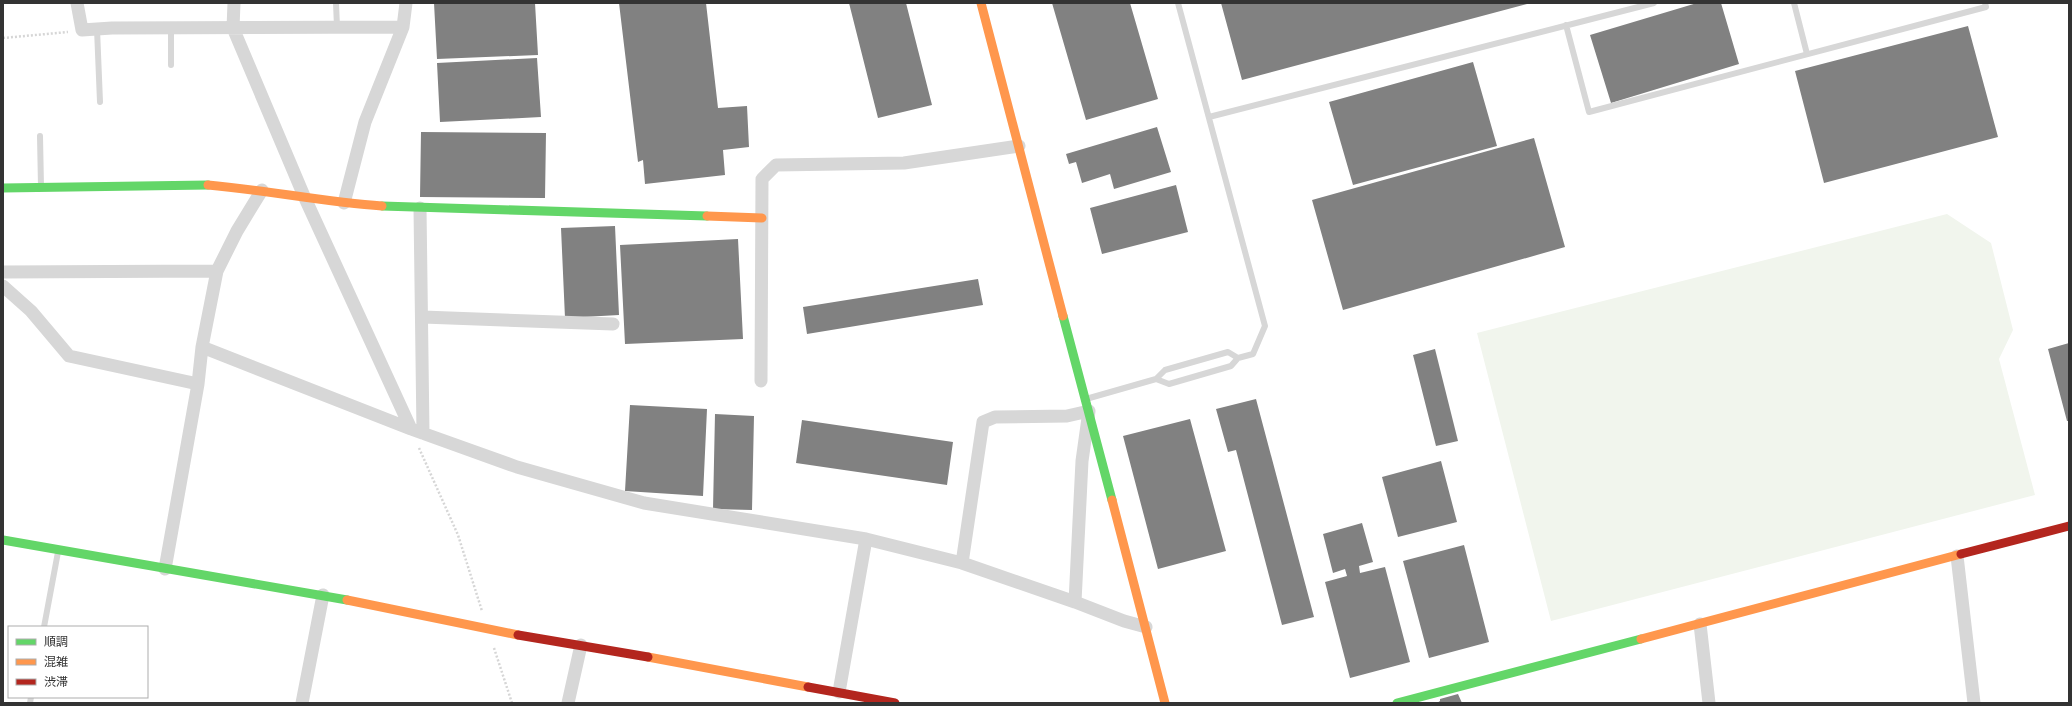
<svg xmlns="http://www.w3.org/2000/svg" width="2072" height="706" font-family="Rubik,'Noto Sans JP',sans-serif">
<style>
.green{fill:#f1f5ed}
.building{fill:#818181}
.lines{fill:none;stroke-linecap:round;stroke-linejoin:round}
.path{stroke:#d6d6d6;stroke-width:2.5;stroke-dasharray:2 2;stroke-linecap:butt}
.lane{stroke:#d7d7d7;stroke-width:6}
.street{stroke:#d7d7d7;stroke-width:13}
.fast{stroke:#63d668;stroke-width:9}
.slow{stroke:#ff974d;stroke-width:9}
.jam{stroke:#b3261e;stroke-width:9}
</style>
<rect width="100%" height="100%" fill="#fff"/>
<path class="green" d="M1947 214 1991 243 2013 330 1999 359 2035 495 1551 621 1477 333Z"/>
<path class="building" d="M434 3H535L538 55 437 59Z
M619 3H706L718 108 747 106 749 147 723 150 725 175 645 184 643 160 638 162Z
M849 3H906L932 105 878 118Z
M1052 3H1130L1158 99 1086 120Z
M1221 3H1531L1242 80Z
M1697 3H1721L1739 64 1611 103 1590 35Z
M1968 26 1998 137 1824 183 1795 71Z
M537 58 541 117 440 122 437 63Z
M1473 62 1497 146 1353 185 1329 102Z
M1157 127 1171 172 1114 189 1110 174 1082 183 1076 162 1069 164 1066 154Z
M421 132 546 133 545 198 420 197Z
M1534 138 1565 247 1343 310 1312 200Z
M1176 185 1188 232 1102 254 1090 208Z
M615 226 619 315 565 318 561 228Z
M738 239 743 339 625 344 620 245Z
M978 279 983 305 807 334 803 307Z
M2069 343V421H2067L2048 349Z
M1435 349 1458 441 1436 446 1413 355Z
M1256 399 1314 617 1282 625 1236 450 1228 452 1216 409Z
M630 405 707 409 703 496 625 491Z
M715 414 754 416 752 510 713 509Z
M1190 419 1226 551 1158 569 1123 436Z
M802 420 953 442 947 485 796 463Z
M1441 461 1457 522 1398 537 1382 477Z
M1362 523 1373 562 1359 566 1360 573 1385 567 1410 662 1350 678 1325 582 1347 576 1345 569 1333 573 1323 534Z
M1464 545 1489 642 1429 658 1403 561Z
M1458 694 1462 703H1437L1440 701V699Z"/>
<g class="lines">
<path class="path" d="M3 38 68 32
M419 448 458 535 482 611
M494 648 512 703"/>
<path class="lane" d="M336 3 337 27
M1794 3 1807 54
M1566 25 1589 112 1986 7 1985 3
M171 28V65
M97 29 100 102
M1209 117 1654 3
M40 136 41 187
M1156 379 1169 384 1231 366 1238 358 1253 354 1265 326 1178 3
M1086 399 1156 379 1165 370 1228 352 1238 358
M44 627 58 552
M30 703 31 697"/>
<path class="street" d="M77 3 82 30 112 28 403 27
M234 3 233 28 304 196 411 429
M344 203 365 122 403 27 406 3
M420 208 423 433
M3 272 217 271
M3 286 31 311 69 356 198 384
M423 317 613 324
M202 347 411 429 517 467 644 503 866 539
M761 381 762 179 776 165 904 163 1019 146
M1957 556 1974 703
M962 563 983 422 995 417 1067 416 1089 411 1082 461 1075 602
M165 569 198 384 202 347 217 271 237 231 262 190
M1700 624 1709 703
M839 692 866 539 962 563 1075 602 1124 621 1146 627
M302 703 323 595
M568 703 581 645"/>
<path class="fast" d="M3 188 208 185
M382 206 707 216
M1063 316 1112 500
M3 540 347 600
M1397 703 1641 639"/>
<path class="slow" d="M981 3 1063 316
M208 185C266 190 324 202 382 206
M707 216 762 218
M1112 500 1165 703
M347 600 518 635
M1641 639 1961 554
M648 657 808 687"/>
<path class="jam" d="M1961 554 2069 526
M518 635 648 657
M808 687 895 703"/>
</g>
<rect width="2072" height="706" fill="none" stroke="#333333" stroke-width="8"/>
<rect x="8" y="626" width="140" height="72" fill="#ffffff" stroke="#adadad"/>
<rect x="16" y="639" width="20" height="6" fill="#63d668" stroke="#adadad"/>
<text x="44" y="646" font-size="12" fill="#333333">順調</text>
<rect x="16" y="659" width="20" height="6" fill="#ff974d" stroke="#adadad"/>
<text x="44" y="666" font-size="12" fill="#333333">混雑</text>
<rect x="16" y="679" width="20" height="6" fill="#b3261e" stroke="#adadad"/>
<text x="44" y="686" font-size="12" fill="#333333">渋滞</text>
</svg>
